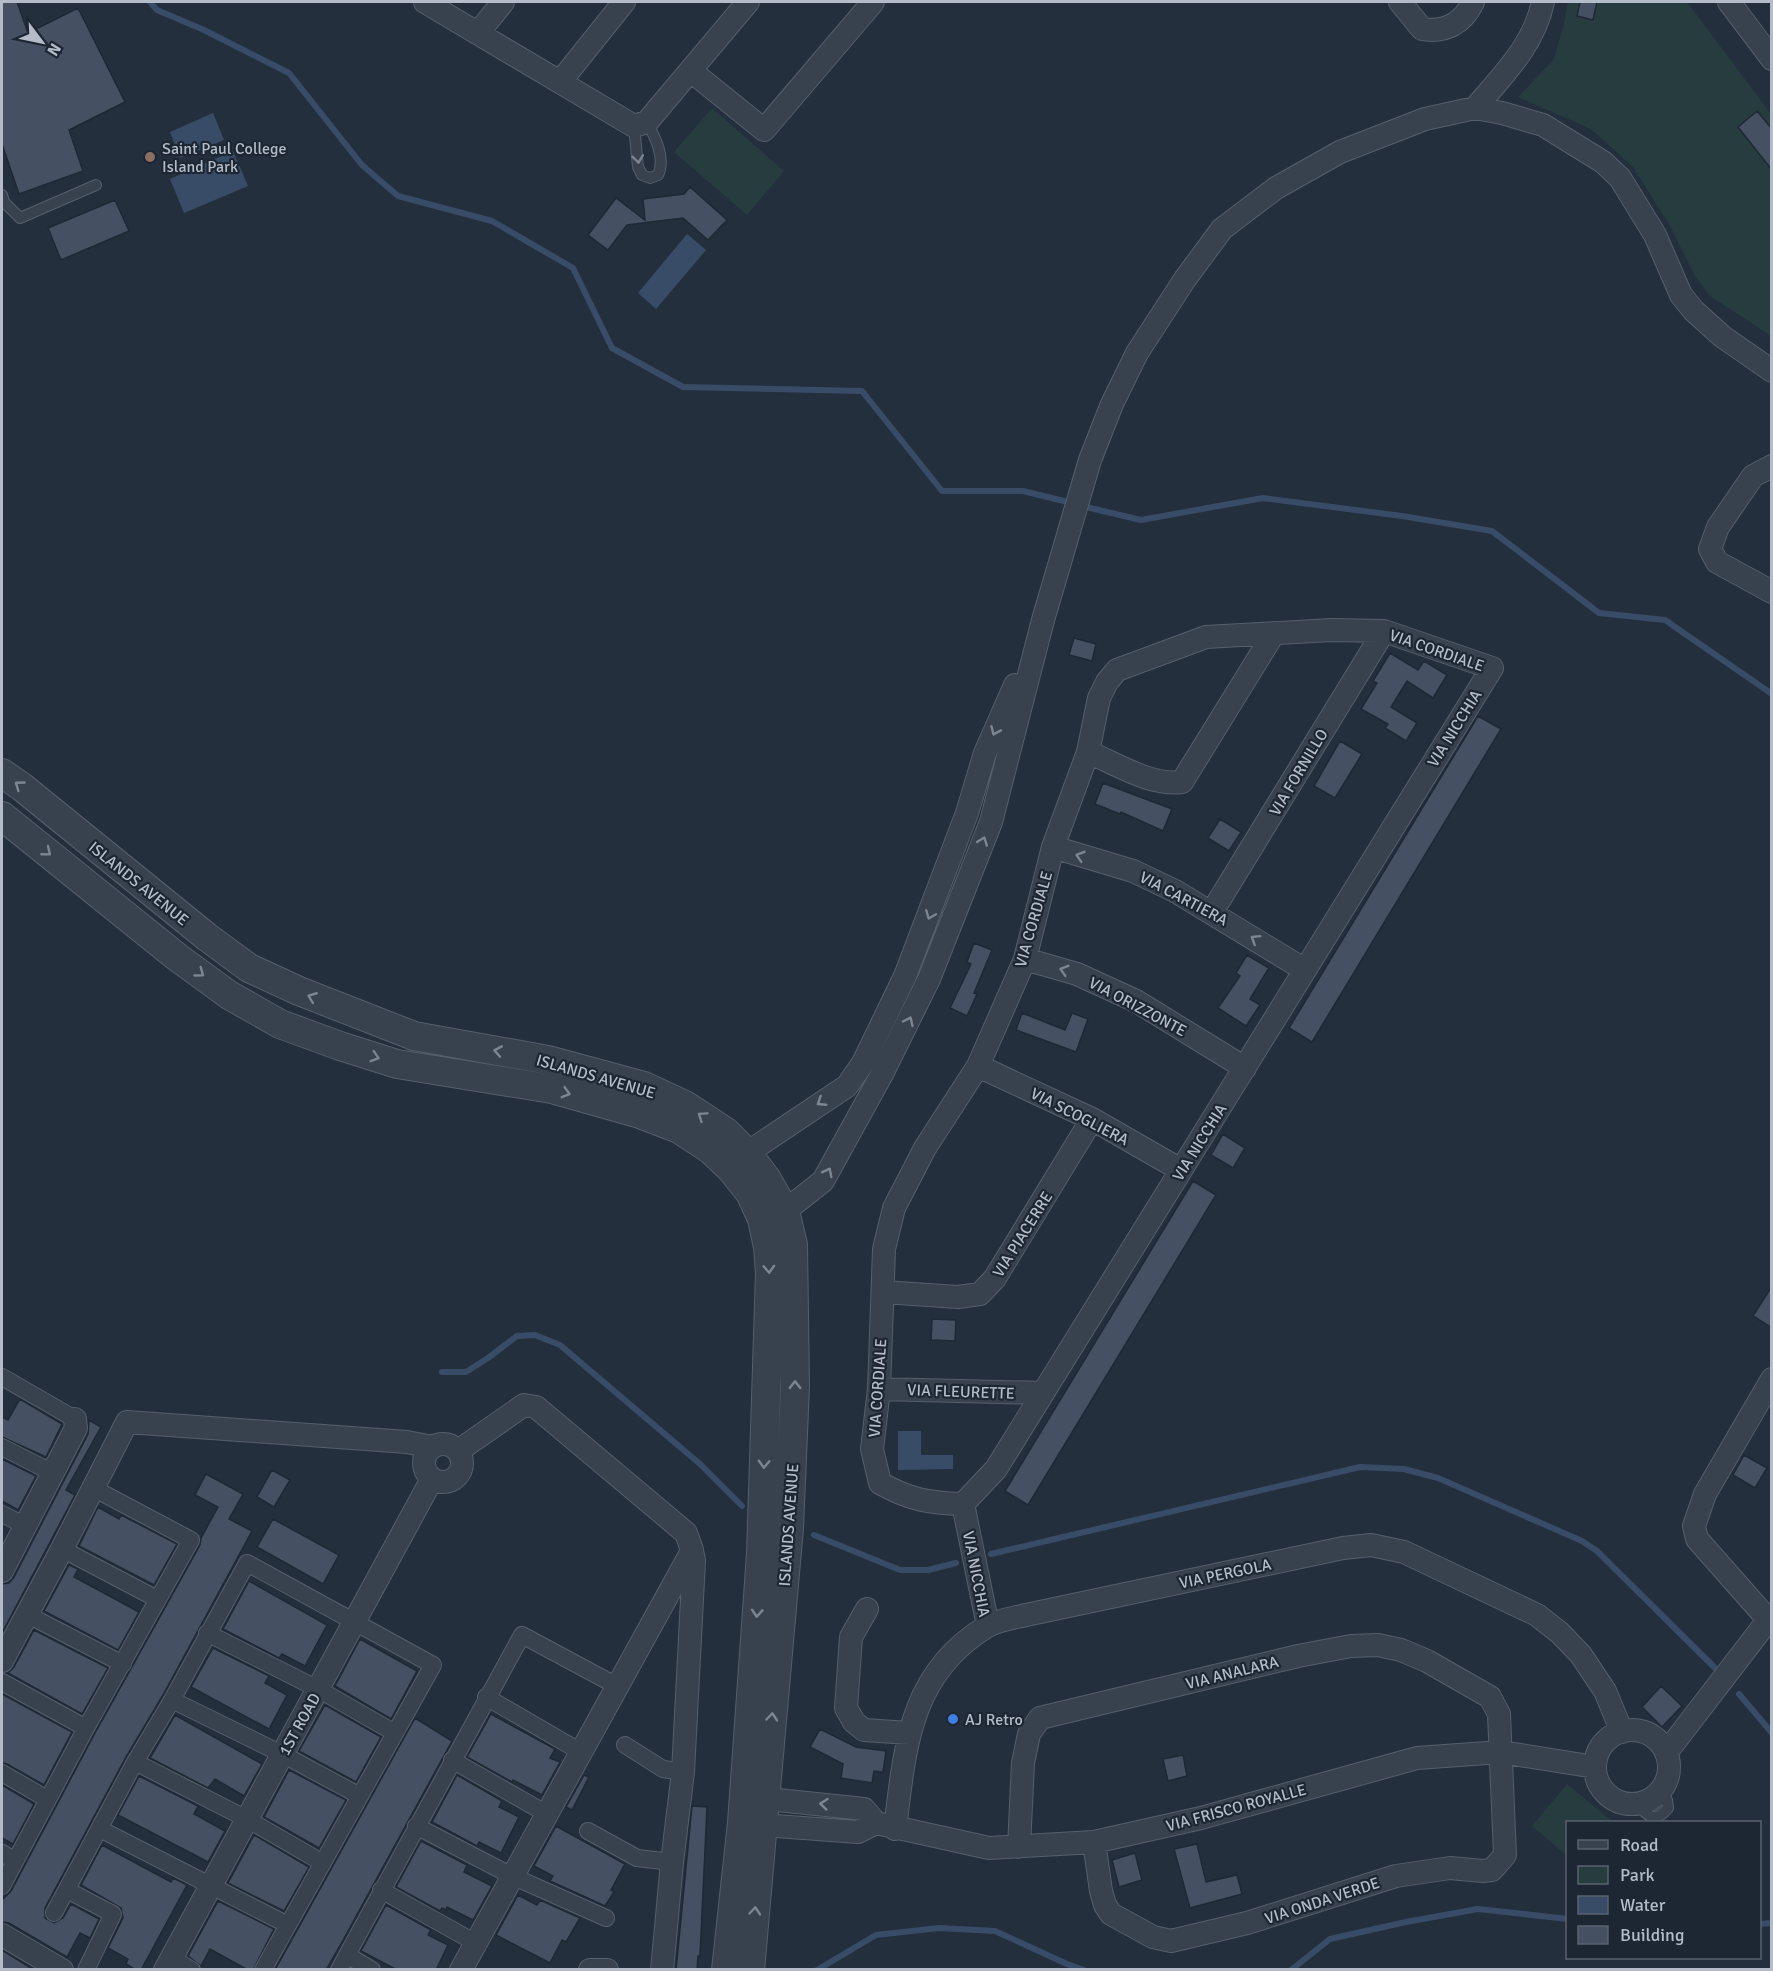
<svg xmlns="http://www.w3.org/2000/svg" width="1773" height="1971" font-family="Signika,sans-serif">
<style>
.green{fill:#263c3f}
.water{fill:#394c67}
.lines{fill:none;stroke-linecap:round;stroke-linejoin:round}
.stream{stroke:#394c67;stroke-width:6}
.building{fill:#455162;stroke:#1f2835;stroke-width:1.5}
.service-casing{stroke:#565f6c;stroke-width:12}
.pedestrian-casing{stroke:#565f6c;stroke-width:18}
.minor-casing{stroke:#565f6c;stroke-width:24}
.tertiary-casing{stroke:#565f6c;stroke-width:30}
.service{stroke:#38414e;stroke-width:10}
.pedestrian{stroke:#38414e;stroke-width:16}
.minor{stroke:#38414e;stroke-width:22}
.tertiary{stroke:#38414e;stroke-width:28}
.oneway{stroke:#7c8592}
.education-dot{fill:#8d6e63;stroke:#1d2633;stroke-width:2}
.shop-dot{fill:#3f7fe0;stroke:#1d2633;stroke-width:2}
.labels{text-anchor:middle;stroke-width:4.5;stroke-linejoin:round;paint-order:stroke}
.poi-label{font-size:16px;fill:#b4bcc9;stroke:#1d2633;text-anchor:start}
.street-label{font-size:16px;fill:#b4bcc9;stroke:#1d2633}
</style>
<rect width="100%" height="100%" fill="#242f3e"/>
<path class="green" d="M1568 2H1687L1771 114V336L1710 296 1695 276 1670 226 1633 167 1591 129 1518 97 1554 59 1564 23Z
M712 108 784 171 747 215 674 152Z
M1567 1784 1613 1822H1568L1567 1856 1532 1826Z"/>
<path class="water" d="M213 113 224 140 180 158 170 132Z
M233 151 248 186 184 213 170 179Z
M687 234 706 250 656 309 638 293Z
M898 1431H921V1455H953V1469L898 1470Z"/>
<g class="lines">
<path class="stream" d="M150 2 157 10 204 30 289 73 362 165 398 196 492 221 573 268 612 348 683 387 862 391 942 491H1023L1072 503
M1082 506 1141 520 1263 498 1402 516 1492 531 1599 613 1665 620 1772 694
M442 1372H466L488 1358 517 1336 535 1335 560 1345 700 1464 742 1506
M814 1535 900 1570H928L956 1563
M991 1554 1360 1467 1404 1469 1438 1478 1582 1541 1597 1551 1715 1668
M1739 1694 1772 1733
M1760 1924 1772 1923
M817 1970 876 1935 939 1928 995 1931 1067 1964 1084 1970
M1291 1970 1330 1939 1406 1922 1478 1909 1568 1919"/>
</g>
<path class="building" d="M2 2H17L28 33 78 8 125 102 69 130 83 171 19 194 2 144Z
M1580 2H1597L1593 20 1577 16Z
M1757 111 1772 129V170L1738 127Z
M690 187 727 220 708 240 683 218 627 225 608 250 588 235 616 198 645 220 643 199 684 194Z
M115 200 129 231 61 260 48 228Z
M1074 638 1096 644 1092 661 1069 655Z
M1390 653 1418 670 1424 661 1447 675 1433 698 1407 681 1391 707 1417 723 1406 741 1385 728 1388 724 1361 709 1377 683 1373 681Z
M1478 716 1501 729 1312 1042 1289 1028Z
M1340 741 1362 754 1335 798 1314 786Z
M1103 783 1172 809 1163 831 1121 812 1120 814 1095 804Z
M1220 819 1241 832 1229 851 1208 838Z
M974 943 992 950 974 993 977 994 967 1016 950 1008 971 964 967 962Z
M1247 955 1269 968 1250 999 1260 1005 1246 1026 1218 1008 1240 976 1236 973Z
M1022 1013 1065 1030 1072 1013 1088 1019 1076 1052 1016 1030Z
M1223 1134 1245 1148 1233 1168 1211 1155Z
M1193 1181 1216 1195 1028 1505 1005 1491Z
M1772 1286V1328L1753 1316Z
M932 1319 956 1320 955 1341 931 1340Z
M20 1399 62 1424 46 1457 2 1437V1417L8 1420Z
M89 1420 101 1427 66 1490 75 1495 2 1633V1584L9 1583 14 1577 88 1434Z
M1744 1455 1767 1468 1755 1488 1733 1475Z
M2 1459 36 1476 18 1510 2 1501Z
M272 1470 290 1480 274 1507 257 1497Z
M206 1474 243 1494 229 1519 252 1531 163 1695 126 1757 45 1908V1918L54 1923 63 1918 71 1904 99 1919 90 1938 80 1933 67 1957 9 1923 2 1922V1900L11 1891 95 1733 200 1545 201 1538 218 1507 195 1495Z
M98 1507 119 1519 121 1515 177 1544 154 1585 79 1546Z
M273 1519 339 1555 323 1584 257 1547Z
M69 1565 78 1569 74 1577 139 1612 118 1650 44 1611Z
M249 1581 327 1625 305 1666 282 1654 279 1658 223 1629Z
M34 1630 108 1668 82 1714 8 1673 14 1667Z
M360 1639 417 1671 391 1719 335 1686Z
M213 1648 269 1676 265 1683 287 1695 269 1729 191 1687Z
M1661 1686 1682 1706 1662 1727 1642 1707Z
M2 1694 72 1732 44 1785 7 1764 2 1763Z
M325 1705 381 1737 356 1782 299 1751Z
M491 1714 555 1749 550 1758 560 1762 542 1795 513 1780 512 1782 467 1757Z
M175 1715 262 1764 244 1796 215 1779 208 1788 150 1758Z
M415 1718 452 1741 342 1942 326 1970H275Z
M820 1729 856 1747 886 1751 883 1772 874 1771 872 1783 841 1778 843 1764 810 1747Z
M1183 1755 1187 1776 1168 1781 1163 1759Z
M289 1770 346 1800 319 1848 264 1817Z
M457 1775 502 1801 499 1807 519 1817 501 1853 479 1842 477 1846 432 1822Z
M584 1775 589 1777 572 1810 566 1807Z
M139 1776 198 1806 194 1814 225 1831 208 1862 118 1815Z
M2 1785 34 1804 13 1844 2 1838Z
M692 1806 707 1807 700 1956H698L697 1970H676Z
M556 1826 625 1864 611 1890 614 1892 605 1906 550 1881 553 1876 534 1866Z
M254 1835 309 1867 284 1911 228 1883Z
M421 1841 467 1865 464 1872 492 1886 473 1920 447 1907 446 1910 442 1908 440 1911 396 1887Z
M1197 1844 1206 1882 1237 1875 1242 1894 1190 1908 1174 1849Z
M102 1845 171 1882 173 1878 187 1885 141 1970H136L126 1964 128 1959 108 1948 123 1918 121 1908 81 1885Z
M1135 1853 1142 1880 1119 1887 1112 1860Z
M518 1895 537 1905 540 1900 580 1918 566 1942 562 1940 550 1963 496 1935Z
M218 1901 274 1929 253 1970H248L210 1949 201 1966 188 1956Z
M386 1905 431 1930 428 1935 448 1945 436 1970H397L361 1951Z
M2 1950 34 1970H2Z"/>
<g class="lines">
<g class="service-casing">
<path id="service" d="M634 126 638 167 642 175 650 178 658 175C666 158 655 137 647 122
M2 195 4 202 20 218 96 185
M1637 1804C1648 1816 1655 1824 1668 1808L1667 1800 1660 1791"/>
</g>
<g class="pedestrian-casing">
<path id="pedestrian" d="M2 1377 75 1419
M2 1447 53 1473
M2 1514 26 1526
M62 1549 157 1599
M26 1614 123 1664
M207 1633 318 1689 395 1733
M2 1682 86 1728
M486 1697 581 1752
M172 1700 282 1754 360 1796
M625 1745 663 1769 683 1772
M452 1760 547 1814
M135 1762 247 1819 323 1863
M2 1773 47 1799
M416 1826 512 1876 606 1918
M100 1829 288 1925
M588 1831 637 1858 672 1862
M2 1853 15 1861
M2 1886 86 1728 191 1540 93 1488
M67 1890 113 1914 86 1970
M381 1890 476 1943
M54 1913 135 1762 172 1700 247 1563 433 1665 263 1970
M347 1955 522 1635 617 1686
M171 1958 192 1970
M339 1970 347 1955 372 1970"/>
</g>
<g class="minor-casing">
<path id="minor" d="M425 2 634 126 647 122 748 2
M1400 2 1422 29C1446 33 1463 23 1473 2
M1729 2 1772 59
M478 33 503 2
M691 71 764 130 873 2
M560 82 624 2
M1475 108C1503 75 1534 45 1543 2
M1772 466 1753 476 1718 527 1710 549 1717 562 1772 592
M1332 630 1384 631 1492 668 996 1469 963 1504C929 1503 910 1500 880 1483L872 1449 879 1389 884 1249 894 1208 925 1148 978 1066 1025 959 1053 847 1088 752 1099 698 1107 682 1117 670 1206 637Z
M1088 752C1117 764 1150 786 1182 782L1274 633
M1053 847 1133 871 1175 891 1305 970
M1212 912 1384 631
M1025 959 1077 974 1136 1001 1245 1068
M978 1066 1092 1119 1181 1170
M735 1165 747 1153 847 1086 863 1063 905 976 967 813 985 753 1015 685
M772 1216 785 1211 823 1181 882 1074 929 979 991 822 1043 620 1090 460 1112 404 1137 353 1185 279 1222 229 1276 188 1340 152 1425 119 1475 108 1502 113 1543 125 1603 162 1620 178 1655 235 1681 295 1694 311 1723 337 1772 371
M883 1292 958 1297 980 1294 995 1278 1092 1119
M1772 1379 1705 1494 1694 1526 1697 1539 1772 1624
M879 1389 1043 1393
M424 1463a19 19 0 1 1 38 0a19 19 0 1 1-38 0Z
M458 1451 524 1405 536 1407 686 1533 692 1550 694 1561 683 1772 672 1862 662 1970
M963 1504 988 1626
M2 1571 76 1428 75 1419
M867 1609 851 1637 846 1708 854 1722 864 1730 909 1733
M2 1661 62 1549 127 1422 407 1442 432 1447
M1595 1767a37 37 0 1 1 74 0a37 37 0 1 1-74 0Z
M1666 1753 1772 1615
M749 1797 864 1809 876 1823 989 1848 1094 1842 1201 1818 1417 1758 1501 1752 1595 1767
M748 1824 858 1832 876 1823
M895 1829C905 1748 909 1674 986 1627 997 1620 1014 1618 1026 1615L1343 1548 1371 1545 1404 1552 1537 1615 1560 1633 1581 1655 1605 1691 1622 1732
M1019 1847 1023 1763 1029 1734 1040 1718 1298 1656 1351 1646 1378 1645 1401 1650 1427 1661 1490 1697 1499 1714 1505 1855 1492 1870 1483 1871 1450 1868 1396 1876 1247 1923 1171 1941 1153 1937 1111 1914 1105 1905 1101 1891 1094 1842
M2 1935 62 1970
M165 1970 432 1479
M461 1970 692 1551
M590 1970H607"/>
</g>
<g class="tertiary-casing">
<path id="tertiary" d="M2 773 22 787 207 937 249 968 299 991 414 1036 548 1060 644 1086 685 1105 726 1132 747 1153 766 1178 785 1211 793 1245 795 1386 789 1528 750 1970
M2 816 177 957 229 995 280 1024 340 1046 397 1064 552 1089 637 1113 679 1129 711 1150 731 1169 750 1193 762 1219 768 1247 770 1273 761 1554 742 1823 726 1970"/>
</g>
<use href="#service" class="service"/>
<use href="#pedestrian" class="pedestrian"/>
<use href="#minor" class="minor"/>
<use href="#tertiary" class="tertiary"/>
</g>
<defs><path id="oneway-chevron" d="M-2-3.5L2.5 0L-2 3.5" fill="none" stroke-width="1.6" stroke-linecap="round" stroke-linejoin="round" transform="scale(1.5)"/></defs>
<g class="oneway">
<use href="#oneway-chevron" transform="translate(638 159) rotate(83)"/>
<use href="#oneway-chevron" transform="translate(995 731) rotate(114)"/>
<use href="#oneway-chevron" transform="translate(19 785) rotate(-144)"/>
<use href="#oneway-chevron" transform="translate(983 841) rotate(-69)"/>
<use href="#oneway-chevron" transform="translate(47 852) rotate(39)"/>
<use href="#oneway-chevron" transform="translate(1080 856) rotate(-163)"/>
<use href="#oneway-chevron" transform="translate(930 915) rotate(112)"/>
<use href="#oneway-chevron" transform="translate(1255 939) rotate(-148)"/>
<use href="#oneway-chevron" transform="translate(1064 970) rotate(-163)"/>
<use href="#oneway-chevron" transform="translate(200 973) rotate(36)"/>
<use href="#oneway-chevron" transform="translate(312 997) rotate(-158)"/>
<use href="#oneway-chevron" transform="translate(909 1021) rotate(-65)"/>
<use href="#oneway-chevron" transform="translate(498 1051) rotate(-170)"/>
<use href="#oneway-chevron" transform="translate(375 1057) rotate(17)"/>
<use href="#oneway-chevron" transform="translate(566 1093) rotate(16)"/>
<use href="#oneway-chevron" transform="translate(821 1102) rotate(147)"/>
<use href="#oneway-chevron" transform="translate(702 1116) rotate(-146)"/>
<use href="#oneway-chevron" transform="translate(828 1172) rotate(-63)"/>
<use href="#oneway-chevron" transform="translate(769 1269) rotate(88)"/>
<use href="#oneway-chevron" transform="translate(795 1385) rotate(-90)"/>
<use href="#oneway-chevron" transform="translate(764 1464) rotate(92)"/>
<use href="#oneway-chevron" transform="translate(757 1613) rotate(94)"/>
<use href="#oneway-chevron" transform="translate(772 1717) rotate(-85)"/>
<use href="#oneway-chevron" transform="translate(824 1804) rotate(-174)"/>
<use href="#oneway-chevron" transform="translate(755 1911) rotate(-85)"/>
</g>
<circle class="education-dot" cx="150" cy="157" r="6"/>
<circle class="shop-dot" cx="953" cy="1719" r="6"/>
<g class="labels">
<g class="poi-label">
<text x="162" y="154">Saint Paul College<tspan x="162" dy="18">Island Park</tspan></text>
<text x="965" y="1725">AJ Retro</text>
</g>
<g class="street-label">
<text transform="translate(1437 650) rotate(19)" y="6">VIA CORDIALE</text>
<text transform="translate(1454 728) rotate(-58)" y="6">VIA NICCHIA</text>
<text transform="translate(1298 772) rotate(-59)" y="6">VIA FORNILLO</text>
<text transform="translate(139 883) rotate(39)" y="6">ISLANDS AVENUE</text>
<text transform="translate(1184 898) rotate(28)" y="6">VIA CARTIERA</text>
<text transform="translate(1033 919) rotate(-74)" y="6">VIA CORDIALE</text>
<text transform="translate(1138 1006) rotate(28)" y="6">VIA ORIZZONTE</text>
<text transform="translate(596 1076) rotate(16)" y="6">ISLANDS AVENUE</text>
<text transform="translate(1080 1116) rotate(27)" y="6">VIA SCOGLIERA</text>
<text transform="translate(1199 1142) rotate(-58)" y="6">VIA NICCHIA</text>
<text transform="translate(1022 1234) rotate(-58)" y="6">VIA PIACERRE</text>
<text transform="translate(877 1388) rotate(-86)" y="6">VIA CORDIALE</text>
<text transform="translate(961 1391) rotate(2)" y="6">VIA FLEURETTE</text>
<text transform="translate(788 1525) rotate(-86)" y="6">ISLANDS AVENUE</text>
<text transform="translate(1225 1573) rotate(-12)" y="6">VIA PERGOLA</text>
<text transform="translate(977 1574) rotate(79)" y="6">VIA NICCHIA</text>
<text transform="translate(1232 1672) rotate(-14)" y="6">VIA ANALARA</text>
<text transform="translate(299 1724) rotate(-61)" y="6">1ST ROAD</text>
<text transform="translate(1236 1807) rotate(-15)" y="6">VIA FRISCO ROYALLE</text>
<text transform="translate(1322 1900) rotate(-18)" y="6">VIA ONDA VERDE</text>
</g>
</g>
<rect width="1773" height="1971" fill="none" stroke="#b4bcc9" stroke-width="6"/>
<rect x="1566" y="1821" width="195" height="138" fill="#1d2633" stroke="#59626f" stroke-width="1.5"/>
<rect x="1578" y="1840" width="30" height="9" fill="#38414e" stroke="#59626f" stroke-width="1.5"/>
<text x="1620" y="1851" font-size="18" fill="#b4bcc9">Road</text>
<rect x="1578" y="1866" width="30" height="18" fill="#263c3f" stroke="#59626f" stroke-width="1.5"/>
<text x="1620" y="1881" font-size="18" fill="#b4bcc9">Park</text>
<rect x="1578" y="1896" width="30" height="18" fill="#394c67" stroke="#59626f" stroke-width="1.5"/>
<text x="1620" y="1911" font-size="18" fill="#b4bcc9">Water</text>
<rect x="1578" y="1926" width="30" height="18" fill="#455162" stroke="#59626f" stroke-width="1.5"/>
<text x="1620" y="1941" font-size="18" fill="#b4bcc9">Building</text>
<g transform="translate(42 42) rotate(122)" stroke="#1d2633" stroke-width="4.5" paint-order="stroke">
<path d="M0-4.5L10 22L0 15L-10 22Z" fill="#b4bcc9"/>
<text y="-9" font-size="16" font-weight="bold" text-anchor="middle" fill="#b4bcc9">N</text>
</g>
</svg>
